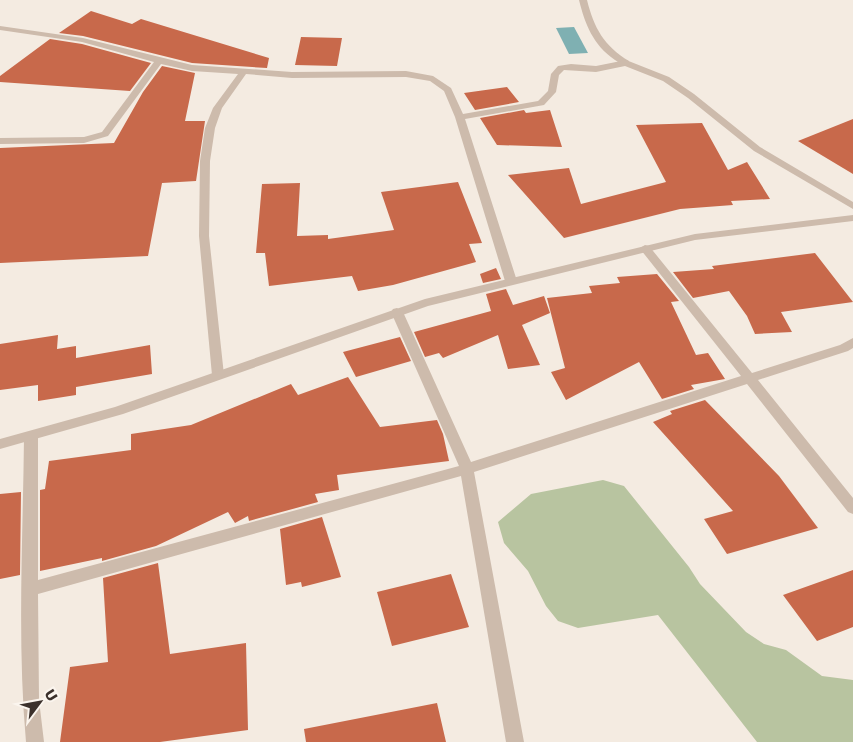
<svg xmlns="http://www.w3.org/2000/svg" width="853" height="742" font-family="'DejaVu Sans',sans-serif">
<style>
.green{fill:#b8c4a0}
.water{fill:#7fb0b2}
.building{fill:#c8694b}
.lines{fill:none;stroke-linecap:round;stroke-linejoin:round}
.service{fill:#cdbbac;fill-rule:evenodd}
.minor{fill:#cdbbac;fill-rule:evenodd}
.tertiary{fill:#cdbbac;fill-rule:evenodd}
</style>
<rect width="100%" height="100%" fill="#f4ebe1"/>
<path class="green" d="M603 480 624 486 689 567 700 584 746 632 764 644 786 650 822 676 853 680V742H757L658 615 578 628 558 621 546 606 528 571 504 543 498 522 531 494Z"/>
<path class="water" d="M574 27 588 53 569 54 556 28Z"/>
<path class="building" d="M91 11 132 24 141 19 269 58 267 68 192 63 83 36 59 33Z
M301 37 342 38 337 66 295 65Z
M50 39 82 44 151 63 130 91 0 82V76Z
M162 66 195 73 185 121H205L196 181 162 183 148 256 0 263V148L114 143 143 92Z
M507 87 519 102 475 110 464 93Z
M524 110 526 113 550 110 562 147 497 145 480 118Z
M853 119V174L798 141Z
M702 123 728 170 747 162 770 199 731 201 733 205 680 209 564 238 508 175 569 168 581 204 666 182 636 125Z
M458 182 482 243 469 244 476 262 393 285 358 291 352 276 269 286 265 253H256L262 184 300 183 297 236 328 235V239L394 230 381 192Z
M815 253 853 302 781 312 792 332 755 334 747 316 729 291 693 298 673 272 714 269 712 266Z
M496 268 501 279 483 283 480 274Z
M657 274 679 301 671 302 696 355 708 353 725 379 691 385 694 389 662 399 639 362 566 400 551 372 565 368 547 298 592 293 589 286 620 283 617 277Z
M506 289 513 305 544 296 550 313 522 325 540 365 508 369 498 335 443 358 439 353 425 357 414 332 491 311 486 294Z
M58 335 57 349 76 346V358L150 345 152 374 76 387V395L38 401V385L0 390V344Z
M400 337 411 361 356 377 343 352Z
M348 377 380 427 437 420 443 434 449 461 337 475 339 490 315 494 318 502 249 521 248 516 235 523 228 512 156 546 102 561V558L40 571V490L45 489 49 461 131 450V434L191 425 291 384 298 395Z
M705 400 779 476 818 528 727 554 704 519 733 511 653 422 672 414 670 411Z
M21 492 20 575 0 579V494Z
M322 517 341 577 302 587 301 582 286 585 280 529Z
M158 563 170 654 246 643 248 730 160 742H60L70 667 108 662 103 578Z
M853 570V627L817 641 783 595Z
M451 574 469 627 392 646 377 592Z
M437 703 446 742H306L304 729Z"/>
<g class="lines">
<path class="service" d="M579 0H587C594 28 604 46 629 61V65C623 66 620 63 615 60 593 45 585 24 579 0Z"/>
<path class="minor" d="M0 26 83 38 192 65 292 72 406 71 433 76 451 88 463 114 538 101 548 91 551 74 558 66 571 64 596 66 626 60 669 77 694 94 760 147 853 202V209L754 151 688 98 663 81 625 66 596 72 564 70 559 75 556 92 544 105 465 119 517 281 511 285 505 281 455 117 444 91 430 81 406 77 292 78 246 74 222 108 215 128 210 161 209 236 224 375 218 379 212 375 199 236 200 161 205 128 213 108 238 74 192 71 161 64 108 136 84 143 0 144V138L84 137 102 132 154 62 82 42 0 30Z
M645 245 649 246 752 373 840 345 853 338V348L848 351 758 380 853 498V514L848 512 747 384 474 472 524 742H506L461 476 38 594 39 700 44 742H26C17 641 23 538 24 437L26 433H36L38 437V580L459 466 391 312 393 309 397 308 403 312 471 462 741 376 641 250 640 248Z"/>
<path class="tertiary" d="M853 215V221L695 240 428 306 123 414 0 449V439L115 407 425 299 695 234Z"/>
</g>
<g transform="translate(40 702) rotate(58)" stroke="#fbf5ee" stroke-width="4" paint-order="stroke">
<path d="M0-4L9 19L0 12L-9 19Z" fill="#3b302b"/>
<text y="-8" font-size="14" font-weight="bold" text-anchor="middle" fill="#3b302b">U</text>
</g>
</svg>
